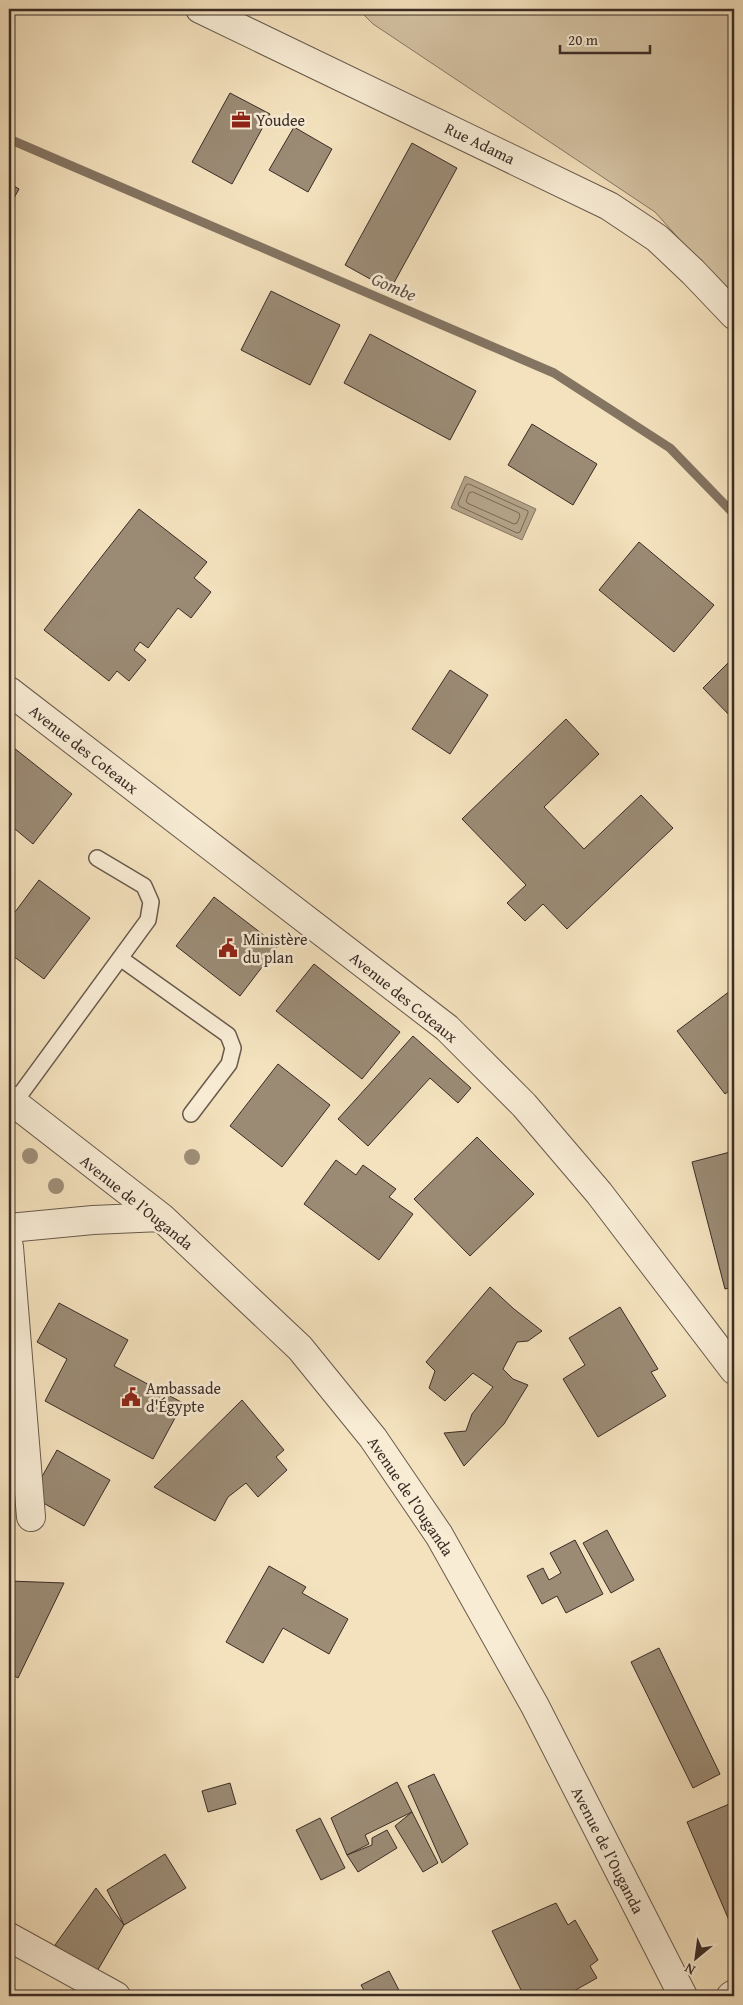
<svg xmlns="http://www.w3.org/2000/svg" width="743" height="2005" font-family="'Gentium Book Plus',serif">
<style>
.green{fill:#d5c3a4;stroke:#887865}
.water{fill:#b5a48a;stroke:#847462}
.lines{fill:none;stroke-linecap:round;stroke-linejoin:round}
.shore{stroke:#786858;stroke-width:1}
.stream{stroke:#847462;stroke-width:9}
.building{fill:#9b8b75;stroke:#3b2c26}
.lane-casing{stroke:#695a4c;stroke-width:18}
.street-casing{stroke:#695a4c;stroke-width:30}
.lane{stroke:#f8ecd5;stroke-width:15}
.street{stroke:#f8ecd5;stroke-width:28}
.tree{fill:#9f8e78}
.labels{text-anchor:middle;stroke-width:5;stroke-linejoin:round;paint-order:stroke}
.poi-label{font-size:16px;fill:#3b2c26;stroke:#f8ecd5;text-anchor:start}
.street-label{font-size:16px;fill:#3b2c26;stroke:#f8ecd5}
.water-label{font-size:18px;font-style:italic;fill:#605044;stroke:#f8ecd5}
</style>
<rect width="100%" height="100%" fill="#f4e2be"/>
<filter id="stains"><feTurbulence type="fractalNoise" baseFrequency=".004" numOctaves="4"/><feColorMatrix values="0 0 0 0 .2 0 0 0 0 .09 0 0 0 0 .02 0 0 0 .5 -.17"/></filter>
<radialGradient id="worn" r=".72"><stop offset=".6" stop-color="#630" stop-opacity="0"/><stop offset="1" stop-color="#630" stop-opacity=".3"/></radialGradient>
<path class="green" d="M358 9H734V300L655 212 373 24Z"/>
<path class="water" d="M465 476 536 509 522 540 451 508Z"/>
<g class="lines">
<path class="shore" d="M469 484 528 511V513L520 532 517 533 459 506 458 503 466 485Z
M473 492 519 513 520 516 517 523 514 524 467 503 466 501 469 493Z"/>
<path class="stream" d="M9 139 554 373 670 448 734 514"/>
</g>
<path class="building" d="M230 93 270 114 232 184 192 162Z
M294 127 332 149 308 192 269 170Z
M412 143 457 168 390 290 345 265Z
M9 183 19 189 9 207Z
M271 291 340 325 310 385 241 350Z
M370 334 476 391 450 440 344 383Z
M532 424 597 464 573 505 508 465Z
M139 509 207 562 194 578 211 592 191 618 178 608 148 648 140 642 134 650 146 660 129 681 117 671 109 681 44 630Z
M639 542 714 605 674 652 599 590Z
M734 657V720L703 688Z
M450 670 488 695 450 754 412 729Z
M566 719 599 754 544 807 584 849 641 795 673 828 567 929 543 904 525 921 507 903 526 885 462 819Z
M9 744 72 794 33 844 9 824Z
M39 880 90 918 44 979 9 953V920Z
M214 897 278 946 240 996 176 946Z
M314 964 400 1032 362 1079 276 1011Z
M734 988V1087L725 1094 677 1031Z
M413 1036 471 1088 458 1103 430 1078 368 1146 338 1119Z
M278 1064 330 1105 282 1167 230 1126Z
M477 1137 534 1194 470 1256 414 1199Z
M734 1151V1287L725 1289 692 1162Z
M336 1160 356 1175 363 1165 396 1189 389 1197 413 1214 379 1260 304 1204Z
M490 1287 514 1309 542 1331 528 1341 517 1342 503 1369 513 1379 528 1385 504 1424 464 1466 444 1433 466 1431 472 1414 493 1387 473 1373 445 1401 429 1388 435 1371 426 1362Z
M59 1303 128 1340 114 1366 183 1403 153 1459 45 1401 67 1359 37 1342Z
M620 1307 658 1369 651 1372 666 1396 598 1437 563 1379 585 1365 569 1338Z
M242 1400 284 1450 276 1457 287 1470 258 1497 246 1483 228 1497 215 1521 154 1487Z
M57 1450 110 1480 84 1526 31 1496Z
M607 1530 634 1580 611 1593 583 1543Z
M575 1540 603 1594 566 1613 557 1596 542 1604 527 1576 543 1568 549 1580 561 1573 550 1553Z
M269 1566 306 1587 302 1593 348 1619 329 1654 283 1628 263 1663 226 1642Z
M9 1581 64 1583 18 1678 9 1673Z
M659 1648 720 1774 693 1788 631 1662Z
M434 1774 468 1844 442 1863 408 1786Z
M397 1782 412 1812 365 1835 369 1844 347 1855 331 1818Z
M230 1783 236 1804 208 1812 202 1791Z
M734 1802V1932L687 1822Z
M412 1812 438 1863 423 1872 395 1826Z
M320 1818 345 1868 321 1880 296 1830Z
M387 1830 397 1848 358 1872 347 1855 372 1845V1838Z
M165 1854 186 1888 124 1925 107 1890Z
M96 1888 124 1925 96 1973 55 1945Z
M556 1903 568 1925 575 1920 598 1960 590 1966 597 1978 565 1996H524L492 1931Z
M389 1971 402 1996H367L361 1985Z"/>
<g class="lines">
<g class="lane-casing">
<path id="lane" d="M120 958 228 1035 233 1048 229 1064 191 1114
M14 1103 148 920 151 902 144 886 97 858"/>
</g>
<g class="street-casing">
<path id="street" d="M200 9 609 206 657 238 693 272 734 315
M9 691 447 1028 524 1105 599 1193 734 1370
M9 1099 161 1217 300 1348 373 1438 439 1535 535 1706 683 1996
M9 1228 93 1220 161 1217
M9 1247 31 1517
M9 1937 116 1996
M731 1996 734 1994"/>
</g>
<use href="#lane" class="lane"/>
<use href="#street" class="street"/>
</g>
<g class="tree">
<circle cx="30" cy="1156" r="8"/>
<circle cx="192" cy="1157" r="8"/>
<circle cx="56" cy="1186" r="8"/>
</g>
<defs>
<g id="office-bare" transform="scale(1.5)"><path d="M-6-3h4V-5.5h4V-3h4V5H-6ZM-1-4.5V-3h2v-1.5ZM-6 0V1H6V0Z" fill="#8f2418" stroke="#f8ecd5" stroke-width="2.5" paint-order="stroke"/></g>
<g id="civic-bare" transform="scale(1.5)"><path d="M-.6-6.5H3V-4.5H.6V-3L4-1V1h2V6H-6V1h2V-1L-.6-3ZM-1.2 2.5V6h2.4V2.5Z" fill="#8f2418" stroke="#f8ecd5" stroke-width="2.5" paint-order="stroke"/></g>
</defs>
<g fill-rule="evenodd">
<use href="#office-bare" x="241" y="120"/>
<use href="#civic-bare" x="228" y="948"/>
<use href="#civic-bare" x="131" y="1397"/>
</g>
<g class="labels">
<g class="poi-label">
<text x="256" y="126">Youdee</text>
<text x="243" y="945">Ministère<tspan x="243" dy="18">du plan</tspan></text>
<text x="146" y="1394">Ambassade<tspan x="146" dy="18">d'Égypte</tspan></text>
</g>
<g class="street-label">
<text transform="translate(480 143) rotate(26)" y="6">Rue Adama</text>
<text transform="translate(84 749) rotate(38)" y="6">Avenue des Coteaux</text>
<text transform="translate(404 997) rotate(39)" y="6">Avenue des Coteaux</text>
<text transform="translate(137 1202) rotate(39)" y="6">Avenue de l’Ouganda</text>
<text transform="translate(411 1496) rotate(56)" y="6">Avenue de l’Ouganda</text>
<text transform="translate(608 1850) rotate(63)" y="6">Avenue de l’Ouganda</text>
</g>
<g class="water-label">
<text transform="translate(394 287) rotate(23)" y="6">Gombe</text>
</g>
</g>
<rect width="743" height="2005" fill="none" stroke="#f4e2be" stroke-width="30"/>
<rect x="10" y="10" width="723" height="1985" fill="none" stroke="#3b2c26" stroke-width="2.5"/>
<rect x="15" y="15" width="713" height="1975" fill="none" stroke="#3b2c26"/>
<g transform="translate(696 1958) rotate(209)" stroke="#f8ecd5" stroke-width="4" paint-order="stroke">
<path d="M0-4L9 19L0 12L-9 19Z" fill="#3b2c26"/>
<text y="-8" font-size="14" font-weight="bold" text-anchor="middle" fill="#3b2c26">N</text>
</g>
<path d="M560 45v8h90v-8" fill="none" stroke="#3b2c26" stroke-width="2.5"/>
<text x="568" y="45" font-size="15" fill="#3b2c26" stroke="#f8ecd5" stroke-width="4" paint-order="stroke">20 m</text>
<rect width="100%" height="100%" filter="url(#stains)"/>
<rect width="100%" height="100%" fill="url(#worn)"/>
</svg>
